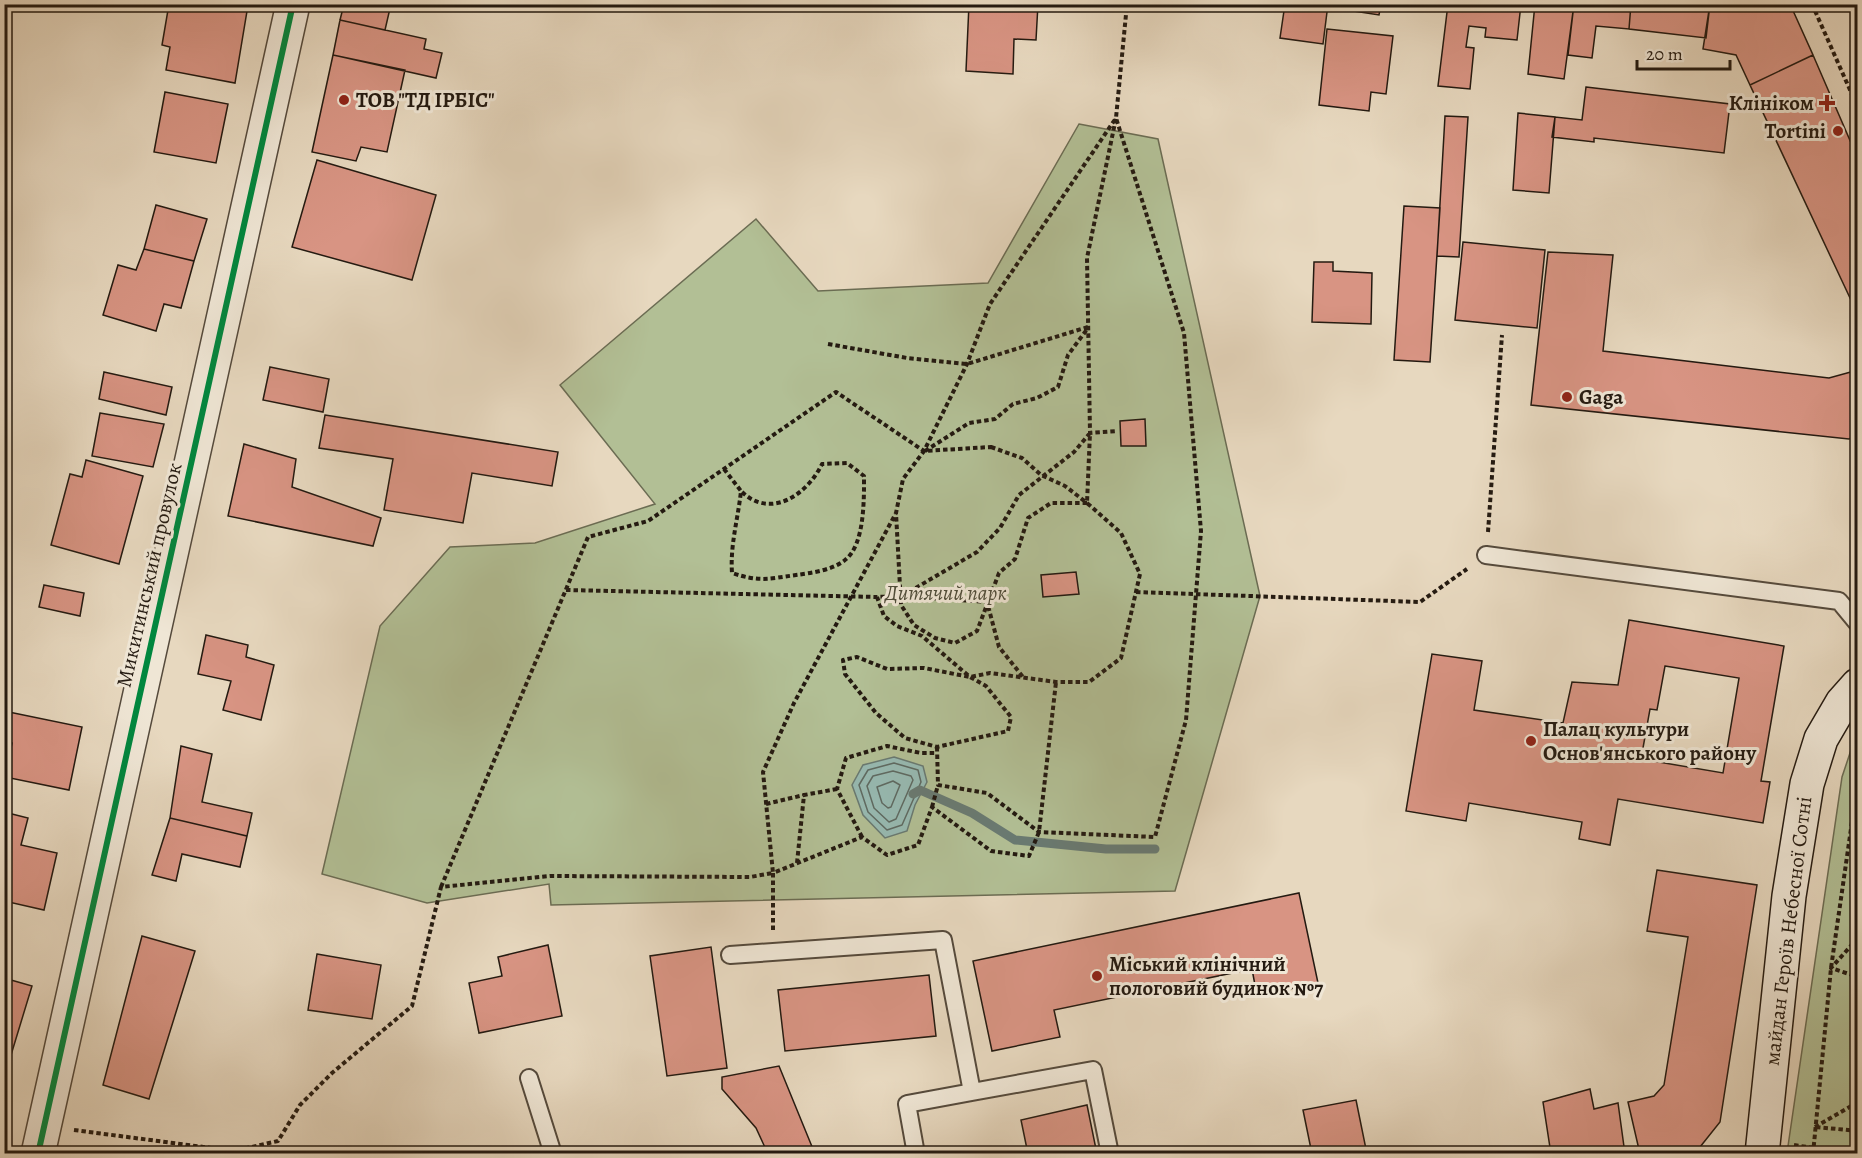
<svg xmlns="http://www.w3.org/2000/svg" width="1862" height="1158" font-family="Alegreya,serif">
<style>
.green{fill:#b2bf95;stroke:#6b6c53;stroke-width:1.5}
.water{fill:#97bab2;stroke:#697a72;stroke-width:1.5}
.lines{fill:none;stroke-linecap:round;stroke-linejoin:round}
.shore{stroke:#5e6a62;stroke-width:1.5}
.stream{stroke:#697a72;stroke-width:9}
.building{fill:#d89483;stroke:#241a11;stroke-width:1.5;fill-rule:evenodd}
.service-casing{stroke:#554a3c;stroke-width:20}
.minor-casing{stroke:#554a3c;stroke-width:36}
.secondary-casing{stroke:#241a11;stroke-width:36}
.path{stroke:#241a11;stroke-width:4;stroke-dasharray:4.5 3;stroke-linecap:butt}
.service{stroke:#efe6d5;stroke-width:16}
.minor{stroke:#efe6d5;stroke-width:33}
.secondary{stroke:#efe6d5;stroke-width:33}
.cycleway-casing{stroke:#efe6d5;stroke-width:10}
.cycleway{stroke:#00873e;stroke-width:6}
.poi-dot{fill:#8f2418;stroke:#efe6d5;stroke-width:2}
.labels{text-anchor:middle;stroke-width:6;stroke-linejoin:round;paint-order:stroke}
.poi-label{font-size:21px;font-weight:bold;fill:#241a11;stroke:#efe6d5;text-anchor:start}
.street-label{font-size:21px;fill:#241a11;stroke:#efe6d5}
.park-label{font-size:21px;font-style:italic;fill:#4f4c39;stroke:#efe6d5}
</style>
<rect width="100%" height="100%" fill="#e7d8bf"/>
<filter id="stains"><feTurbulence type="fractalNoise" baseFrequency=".00333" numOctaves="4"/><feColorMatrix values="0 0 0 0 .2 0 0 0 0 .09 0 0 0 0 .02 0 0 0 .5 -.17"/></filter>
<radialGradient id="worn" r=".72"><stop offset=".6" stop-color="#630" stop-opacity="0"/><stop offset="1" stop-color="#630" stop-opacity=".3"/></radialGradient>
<path class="green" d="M1079 124 1158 139 1260 596 1175 891 551 905 549 884 427 903 322 874 380 626 450 547 535 543 655 504 560 385 756 219 818 291 988 283Z
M1857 732V1153H1787L1842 777Z"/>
<path class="water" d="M894 757 923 766 927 782 915 805 907 831 885 838 863 815 852 785 863 765Z"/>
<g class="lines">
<path class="shore" d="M894 763 918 770 921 782 902 825 887 830 868 812 859 785 868 770Z
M893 771 911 776 913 780 896 819 889 822 874 808 867 786 873 776Z
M893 781 900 785 891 807 888 808 882 803 877 787Z"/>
<path class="stream" d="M913 794 920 790 972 813 1015 840 1106 849H1155"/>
</g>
<path class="building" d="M169 4H215L247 11 235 83 166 70 170 47 162 45Z
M344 4H391L385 30 340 20Z
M969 4H1038L1036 40 1014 39 1013 74 966 71Z
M1285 4H1328L1323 44 1280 38Z
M1328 4H1381L1379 15 1328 7Z
M1387 4H1418L1417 9Z
M1448 4H1521L1517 40 1485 37 1486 28 1469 26 1466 47 1474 48 1470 89 1438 86Z
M1535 4H1574L1564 79 1528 74Z
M1574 4H1631L1629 29 1596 26 1592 58 1568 55Z
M1631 4H1710L1706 38 1629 29Z
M1710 4H1790L1813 55 1750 85 1736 55 1703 49Z
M340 20 426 39 424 49 442 53 436 78 333 55Z
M1327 29 1393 36 1386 94 1371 92 1369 111 1319 105Z
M333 55 405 70 387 152 361 147 356 161 312 152Z
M1813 55 1858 159V315L1750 85Z
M1586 87 1730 104 1724 153 1594 138V142L1552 137 1555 117 1582 120Z
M165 92 228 104 216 163 154 152Z
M1518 113 1555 117 1549 193 1513 190Z
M1445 116 1468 117 1459 257 1437 256Z
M317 160 436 195 412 280 292 247Z
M156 205 207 219 194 261 144 249Z
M1404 206 1440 208 1430 362 1394 360Z
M1463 242 1545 250 1537 328 1455 320Z
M144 249 194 261 181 308 164 304 156 331 103 315 118 265 136 270Z
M1548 252 1613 255 1603 351 1829 378 1858 370V435L1849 439 1531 405Z
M1314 262H1333V271L1372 273 1371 324 1312 322Z
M270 367 329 379 323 412 263 400Z
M104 372 172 387 166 415 99 399Z
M100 413 164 424 153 467 92 456Z
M325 415 558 452 552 486 472 473 463 523 384 510 393 459 319 448Z
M1145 419 1146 446H1121L1120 421Z
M244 444 296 459 292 487 381 518 373 546 228 516Z
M86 460 143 476 119 564 51 545 70 474 82 477Z
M1076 572 1079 594 1043 597 1041 575Z
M44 585 84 593 80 616 39 607Z
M1629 620 1784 646 1761 781 1770 782 1763 823 1618 799 1610 845 1579 839 1582 822 1469 803 1466 821 1406 811 1432 654 1482 661 1474 710 1563 723 1572 682 1618 685ZM1665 666 1739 678 1723 773 1641 759 1650 709 1657 710Z
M206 635 248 645 246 657 274 665 261 720 223 710 231 681 198 674Z
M4 711 82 727 69 790 5 777 12 743 4 741Z
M181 746 212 754 202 802 252 813 247 836 170 818Z
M4 812 28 818 21 845 57 853 44 910 4 901Z
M170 818 247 836 240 867 182 854 176 881 152 875Z
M1657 870 1757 885 1720 1122 1700 1147 1669 1154H1640L1628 1102 1654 1096 1664 1085 1688 937 1647 931Z
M1299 893 1318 983 1257 996 1252 969 1054 1010 1060 1037 992 1051 973 961Z
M142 936 195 951 149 1099 103 1085Z
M548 945 562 1016 479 1033 469 983 502 976 498 957Z
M711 947 727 1068 667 1076 650 956Z
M317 954 381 965 372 1019 308 1010Z
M929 975 936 1036 785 1051 778 990Z
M4 978 32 986 11 1055 4 1053Z
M779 1066 815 1154H768L756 1128 722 1089V1077Z
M1590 1089 1594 1109 1618 1103 1625 1154H1551L1543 1102Z
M1356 1100 1367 1154H1312L1303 1110Z
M1087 1105 1097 1154H1028L1021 1120Z
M1423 1148 1424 1154H1396Z"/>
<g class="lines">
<g class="service-casing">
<path id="service" d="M1486 555 1839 601 1858 624
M730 955 943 940 972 1092 1093 1070 1110 1154
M529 1078 553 1154
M916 1154 907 1104 972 1092"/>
</g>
<g class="minor-casing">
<path id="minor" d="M38 1154 293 4"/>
</g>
<g class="secondary-casing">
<path id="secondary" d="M1762 1154 1789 896 1807 784 1821 739 1842 703 1858 685"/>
</g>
<path class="path" d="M1812 4 1858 108
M828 344 907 358 967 364 1088 327
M1090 433 1074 452 1019 495 1000 528 977 552 902 596 877 597 884 616 897 626 922 636 970 677 986 686 1011 717 1008 731 937 747 905 738 876 713 845 674 843 660 857 657 887 669 924 668 970 677 990 673 1056 682H1089L1121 658 1140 574 1121 533 1087 503 1090 433
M991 447 1022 458 1041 475 1065 486 1087 503H1051L1028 518 1015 559 999 573 977 631 955 643 935 638 914 625 901 605 896 513 903 479 924 451Z
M925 451 969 423 995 419 1013 404 1037 398 1058 387 1068 355 1088 328
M724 469 741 491C738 519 730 545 732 573 759 582 768 579 796 575 811 573 833 570 845 560 865 545 864 498 864 476L847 463 822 464C807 495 770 520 741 491
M1488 532 1502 335
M566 590 877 597
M1136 592 1420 602 1467 569
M902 596 987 602 999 647 1023 677
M937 747 938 785 987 793 1039 832 1155 837 1186 720 1201 531 1184 333 1116 118 1127 4
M766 804 804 795
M932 807 938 785
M862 837 837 789 846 758 887 746 921 753H936
M797 863 804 795 837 789
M441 887 588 537 648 521 836 392 924 451 967 364 990 304 1116 118 1087 258 1090 433 1117 431
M773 930V873L862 837 887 855 918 845 932 807 991 851 1029 856 1039 832 1056 682
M1858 938 1831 968 1858 977
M1815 1127 1858 1102
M1816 1127 1858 1131
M74 1130 234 1151 278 1141 300 1105 332 1073 412 1006 441 887 550 876 750 877 773 873 763 772 794 703 896 513
M1794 1145 1814 1148
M1813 1154 1831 968 1858 780"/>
<use href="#service" class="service"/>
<use href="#minor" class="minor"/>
<use href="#secondary" class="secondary"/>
<g class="cycleway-casing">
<path id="cycleway" d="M38 1154 293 4"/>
</g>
<use href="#cycleway" class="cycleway"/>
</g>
<g class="poi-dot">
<circle cx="344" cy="100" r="6"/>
<path d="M1824 94h6v6h6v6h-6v6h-6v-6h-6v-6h6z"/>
<circle cx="1838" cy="131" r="6"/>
<circle cx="1567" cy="397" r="6"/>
<circle cx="1531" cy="741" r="6"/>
<circle cx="1097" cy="976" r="6"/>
</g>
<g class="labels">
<g class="poi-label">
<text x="356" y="107">ТОВ "ТД ІРБІС"</text>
<text x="1814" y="110" text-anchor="end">Клініком</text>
<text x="1826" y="138" text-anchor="end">Tortini</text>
<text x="1579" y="404">Gaga</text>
<text x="1543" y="736">Палац культури<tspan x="1543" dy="24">Основ'янського району</tspan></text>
<text x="1109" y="971">Міський клінічний<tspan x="1109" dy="24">пологовий будинок №7</tspan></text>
</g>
<g class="street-label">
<text transform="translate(149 575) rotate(-77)" y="7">Микитинський провулок</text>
<text transform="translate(1788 931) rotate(-83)" y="7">майдан Героїв Небесної Сотні</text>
</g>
<g class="park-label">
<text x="946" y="600">Дитячий парк</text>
</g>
</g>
<rect width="1862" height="1158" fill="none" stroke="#e7d8bf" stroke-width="24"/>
<rect x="6" y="6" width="1850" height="1146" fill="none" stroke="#241a11" stroke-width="3"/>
<rect x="12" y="12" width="1838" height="1134" fill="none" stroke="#241a11" stroke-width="1.5"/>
<path d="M1637 60v9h93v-9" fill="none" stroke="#241a11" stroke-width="3"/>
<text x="1646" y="60" font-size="18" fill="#241a11" stroke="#efe6d5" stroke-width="4.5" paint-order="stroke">20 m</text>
<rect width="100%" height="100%" filter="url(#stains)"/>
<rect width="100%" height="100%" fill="url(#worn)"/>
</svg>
